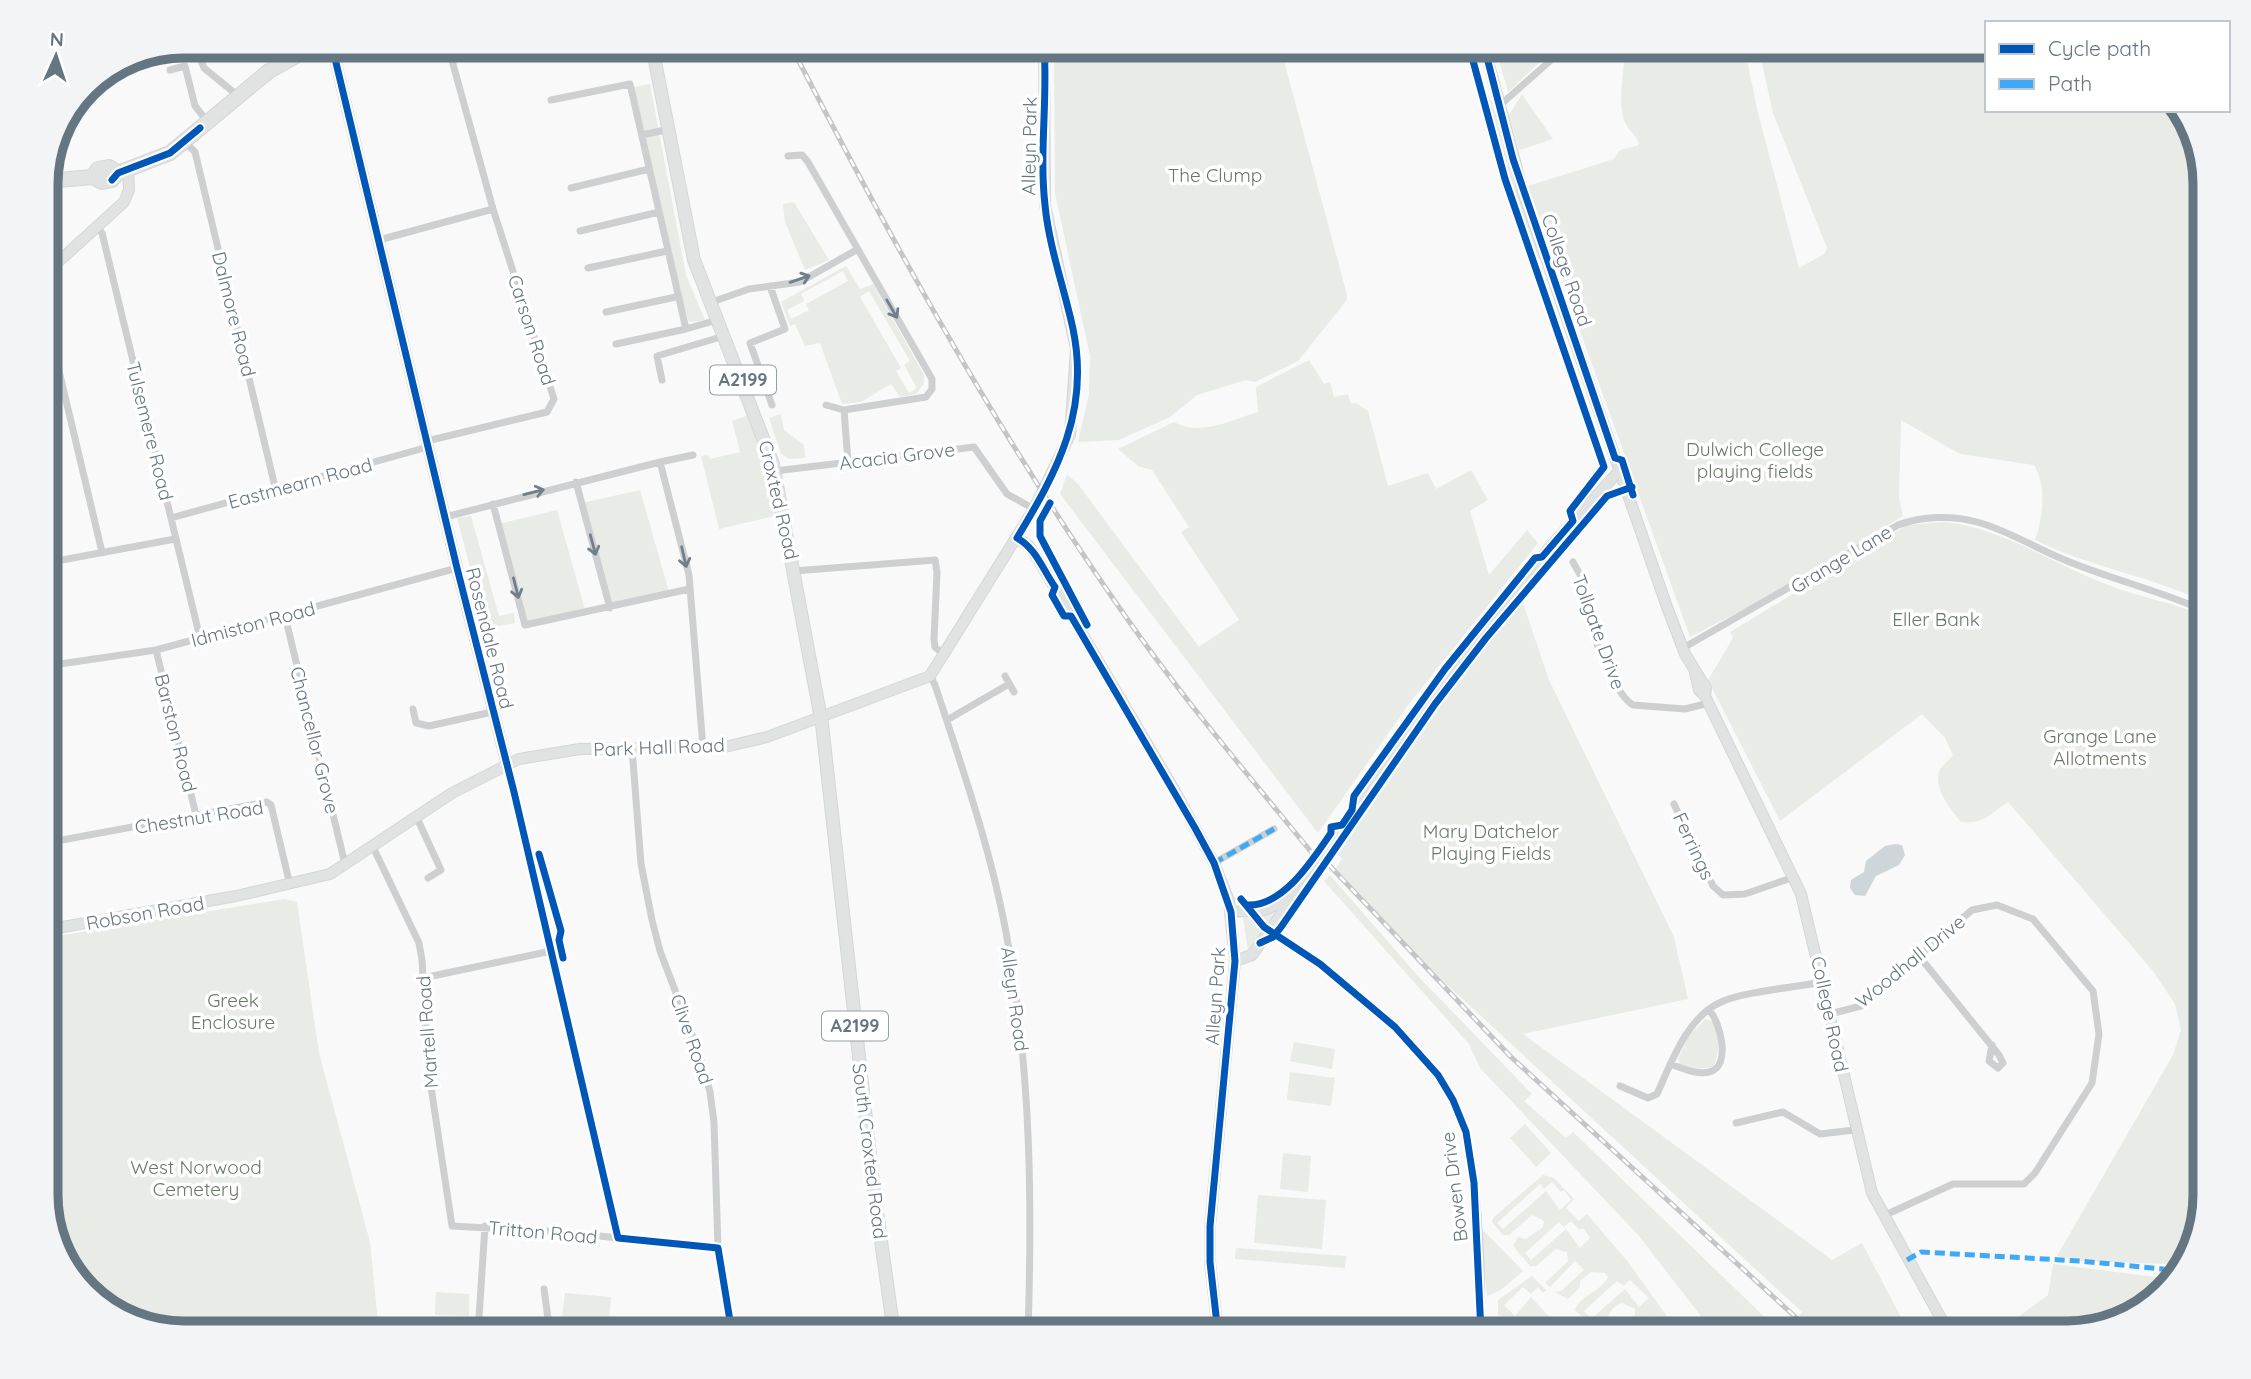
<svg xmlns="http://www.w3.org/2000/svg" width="2251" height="1379" font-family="Quicksand,sans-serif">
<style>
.green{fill:#e8ebe6;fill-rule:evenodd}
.water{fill:#ced6d9}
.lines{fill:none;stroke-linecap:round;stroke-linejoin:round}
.secondary-casing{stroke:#d5d6d7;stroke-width:12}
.primary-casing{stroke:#d5d6d7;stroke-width:14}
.highway-casing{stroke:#d5d6d6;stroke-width:16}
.street{stroke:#cecfd0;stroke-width:7}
.secondary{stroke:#e1e2e2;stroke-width:10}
.primary{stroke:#e1e2e2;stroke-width:12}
.highway{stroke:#e1e2e2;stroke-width:14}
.rail-casing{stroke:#c3c5c6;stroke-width:5}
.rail{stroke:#fff;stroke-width:2.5;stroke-dasharray:8;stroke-linecap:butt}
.secondary-bridge-casing{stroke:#d5d6d7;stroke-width:12;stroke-linecap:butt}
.secondary-bridge{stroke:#e1e2e2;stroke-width:10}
.quiet{stroke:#3fa9f5;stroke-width:5;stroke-dasharray:10 5;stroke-linecap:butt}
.cycleway-casing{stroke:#fff;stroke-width:11}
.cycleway{stroke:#0057b8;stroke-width:7}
.oneway{stroke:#707f8b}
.labels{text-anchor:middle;stroke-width:7;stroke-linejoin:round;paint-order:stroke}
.shield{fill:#fff;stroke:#939fa8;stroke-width:2}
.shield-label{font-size:18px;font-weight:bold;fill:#657683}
.street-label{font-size:19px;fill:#657683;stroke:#fff}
.park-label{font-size:19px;fill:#687a64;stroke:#fff}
.rim{fill:none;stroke:#657683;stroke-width:9}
</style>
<rect width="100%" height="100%" fill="#f9f9f9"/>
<path class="green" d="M1054 46H1280L1346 291 1347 300 1298 361 1255 382 1246 380 1197 395 1170 417 1119 440 1078 442 1089 394 1090 356 1055 193Z
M1495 46H1557L1508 92Z
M1606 46H1744L1758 113 1799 268 1824 254 1827 248 1773 113 1758 46H1987V110H2183L2187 114 2205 175V602C2151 576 2089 567 2035 540 2043 518 2047 486 2034 465L1960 454 1901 420 1899 497 1903 516 1772 595 1690 637 1528 186 1614 159 1620 150 1639 145C1637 134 1626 130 1623 117 1618 97 1625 71 1624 50L1613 54Z
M1480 82 1492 102 1540 257 1537 262 1505 173Z
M650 84 686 275 705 320 689 322 680 296 634 87Z
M1522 94 1553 139 1519 150 1509 115Z
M794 202 829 260 805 270 785 222 783 204Z
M846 266 860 289 873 284 924 375V383L916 394 900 397 891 384 861 402 842 404 820 343 805 346 795 324 790 326 781 302ZM843 271 848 281 806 304 809 310 791 319 787 310 804 301 801 294ZM869 291 910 361 904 365 917 388 909 393 896 371 901 368 860 297Z
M1309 360 1324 384 1330 382 1334 397 1348 394 1351 404 1356 403 1368 411 1388 486 1428 473 1436 489 1471 470 1488 500 1470 511 1489 575 1527 530 1538 543 1411 701 1318 833 1060 494 1067 474 1078 484 1199 647 1239 620 1181 532 1189 527 1152 470 1138 466 1118 449 1174 422C1200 437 1231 420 1258 412L1256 387Z
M752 414 783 514 719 529 701 456 708 455 710 459 740 452 732 421Z
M781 414 784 430 804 445 805 458 789 459 781 454 769 418Z
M640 490 669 592 610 608 582 503Z
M557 510 586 613 525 625 498 524Z
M471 516 499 616 514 613 515 623 486 628 457 518Z
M1944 522C2006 528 2060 569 2119 589 2148 599 2177 604 2205 616V1195L2187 1265 2181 1270 2169 1264 2080 1261 2057 1256 2173 1055 2181 1030 2175 1004 2153 971 2008 802C1991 813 1983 825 1961 822 1951 810 1930 784 1941 768 1944 764 1949 760 1953 755L1945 738 1922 714 1780 821 1708 680 1733 638 1730 632 1907 525Z
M1522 600 1549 680 1674 937 1688 999 1523 1034 1832 1260 1862 1243 1905 1325 1895 1333H1811L1795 1320 1802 1312 1431 970 1336 868 1342 859 1338 852 1423 726Z
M1330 875 1417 975 1532 1094 1524 1101 1566 1138 1573 1132 1778 1330 1789 1326 1798 1333H1714L1639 1236 1480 1068 1469 1044 1324 881Z
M284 899 297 902 319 1053 370 1242 379 1333H184L114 1315 64 1265 46 1204V938Z
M1276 910 1248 950 1243 918Z
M1706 1019 1713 1022C1719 1035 1721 1055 1712 1067L1695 1069 1680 1064 1678 1059 1689 1036Z
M1294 1042 1335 1049 1332 1069 1290 1061Z
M1290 1072 1335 1078 1331 1106 1287 1100Z
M1525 1124 1551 1153 1536 1167 1510 1138Z
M1283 1153 1311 1156 1308 1192 1280 1189Z
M1543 1175 1554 1178 1574 1199 1566 1208 1579 1221 1587 1214 1628 1262 1679 1333H1669L1661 1321 1658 1323 1652 1316 1644 1323 1639 1318 1622 1333H1616L1635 1315V1309L1622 1303C1607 1309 1607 1319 1607 1333H1599L1575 1310C1580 1295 1601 1292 1608 1277L1605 1273 1591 1272 1580 1281V1287L1568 1299 1555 1292 1561 1291 1584 1270 1575 1261 1550 1287 1545 1283 1568 1261 1567 1252 1556 1249 1536 1266H1530L1513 1246 1518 1237 1526 1239 1543 1227 1544 1221 1532 1215 1509 1235H1503L1492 1222 1494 1217ZM1552 1182 1561 1192 1564 1190 1571 1200 1560 1210 1546 1191 1503 1229 1497 1223 1540 1184 1544 1189ZM1571 1221 1580 1230 1583 1228 1590 1238 1580 1248 1566 1229 1531 1260 1525 1253 1559 1222 1564 1227ZM1630 1280 1649 1298 1639 1307 1625 1289 1591 1319 1584 1311 1617 1281 1623 1286Z
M1258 1195 1326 1200 1322 1249 1254 1243Z
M1484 1231 1523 1271 1501 1290 1487 1296 1481 1235Z
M1236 1248 1346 1256 1345 1268 1235 1259Z
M2053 1264 2163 1278 2169 1282 2136 1315 2067 1333H1996L2048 1295Z
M1532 1276 1546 1290 1543 1293 1538 1287 1531 1294 1523 1287 1504 1305 1515 1316 1531 1297 1564 1333 1498 1315V1300Z
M436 1292 469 1294V1316L435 1315Z
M565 1293 611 1297 609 1322 562 1318Z"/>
<path class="water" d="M1895 844 1902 845 1905 855 1899 865 1876 876 1865 896 1855 895 1850 888 1851 880 1864 872 1866 861 1885 846Z"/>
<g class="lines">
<g class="secondary-casing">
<path id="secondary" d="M332 46 457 568 507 765
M1484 46 1524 195 1667 607 1685 654 1706 688 1705 696
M46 273 124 202 129 190 128 170
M1017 538 1029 546 1039 561 1176 793 1214 863 1229 901 1235 961 1210 1226V1262L1218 1333
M1695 673 1699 690 1705 696 1801 894 1872 1193 1949 1333
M1335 837 1439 687 1550 547 1618 472
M1231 912 1264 910 1290 899
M46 930 236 896 330 874 452 793 519 759 580 749 725 747 767 737 930 676 1034 509 1070 435 1076 349 1045 205 1044 46
M1235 961 1252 955 1310 873"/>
</g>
<g class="primary-casing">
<path id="primary" d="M652 46 694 260 773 464 822 724 874 1191 894 1333"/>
</g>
<g class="highway-casing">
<path id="highway" d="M93 177 98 169 109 167 118 173
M46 181 93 177 102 182 112 180 118 173 170 153 269 71 314 46"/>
</g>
<path class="street" d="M195 46 204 68 237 95
M170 70 185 66 195 106 207 121
M551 100 630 84 686 329 717 320
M1499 106 1567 46
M642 135 670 129
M185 142 195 152 276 491
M788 156 802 155 808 162 932 379V389L926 397 844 410 848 462
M571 188 649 169
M96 225 102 233 200 638
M580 231 659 212
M379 240 493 209
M588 268 667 251
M770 286 785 329 750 343 772 405
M709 303 749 289 800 282 858 249
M606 312 676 297
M46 316 102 552
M616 344 686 329
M662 380 657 356 724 336
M826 405 844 410
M427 441 547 412 554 399 493 209 448 46
M660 462 693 455
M775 471 974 447 1007 494 1034 509
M576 482 610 608
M493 504 525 625 689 589
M445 517 660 462 689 575 703 748
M171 518 428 447
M1573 562C1577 570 1583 578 1585 586 1588 594 1585 601 1586 608 1591 632 1614 694 1633 705L1685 709 1709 703
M46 563 175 539
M794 571 935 560 937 572 934 640 935 647 944 655
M285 616 345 864
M1683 648 1898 525C1922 516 1952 515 1977 522 2011 531 2041 552 2075 564 2118 581 2163 592 2205 611
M156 650 196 815
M46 666 156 650 457 568
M930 676 935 685C965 776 997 867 1011 962 1031 1085 1032 1209 1028 1333
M1005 676 1014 692
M413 709 416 723 429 726 492 712
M947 720 1009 684
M632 748 641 864 652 920 660 951 699 1053 710 1092 714 1122 718 1248 732 1333
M507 765 618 1238
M1674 804 1713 886 1723 895 1745 894 1794 877
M417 818 441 870 428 878
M46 843 267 802 271 805 290 885
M373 847 419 943 422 960 428 1067 452 1226 560 1232 718 1248
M1214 863 1274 829
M1279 937C1309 953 1335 976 1360 998 1395 1027 1434 1059 1454 1101 1480 1154 1483 1273 1481 1333
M1919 956 1999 1055 2003 1063 1998 1068 1989 1061 1992 1045
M423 978 551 951
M1830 1014 1861 1006 1972 910 1997 905 2033 919 2093 991 2099 1034 2092 1083 2035 1173 2024 1184H1953L1883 1216
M1670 1064C1682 1068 1696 1075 1709 1072 1732 1066 1720 1023 1710 1011
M1620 1086 1648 1098 1657 1094C1671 1063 1687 1017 1721 1002 1742 992 1797 987 1822 982
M1736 1123 1783 1112 1820 1134 1855 1130
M544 1289 550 1333
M478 1333 485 1226
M1006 1333 1028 1331"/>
<use href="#secondary" class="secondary"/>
<use href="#primary" class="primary"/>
<use href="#highway" class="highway"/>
<g class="rail-casing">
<path id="rail" d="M791 46C893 244 1000 438 1128 620 1185 701 1249 776 1312 853
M1329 865 1511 1057 1813 1333"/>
</g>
<use href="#rail" class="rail"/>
<g class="secondary-bridge-casing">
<path id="secondary-bridge" d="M1310 873 1335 837"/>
</g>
<use href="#secondary-bridge" class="secondary-bridge"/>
<path class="quiet" d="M1214 863 1274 829
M1907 1260 1921 1252 2080 1261 2163 1269 2176 1275"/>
<g class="cycleway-casing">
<path id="cycleway" d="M332 46 457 568 514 792 618 1238 718 1248 732 1333
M1044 46C1048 98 1039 152 1045 205 1049 247 1064 287 1073 329 1090 410 1058 470 1017 538 1036 548 1043 570 1055 587L1052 595 1064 616H1071L1195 828 1214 863 1231 912 1235 961 1210 1226V1262L1218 1333
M1484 46 1513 159 1615 458 1622 460 1633 495
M112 180 118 173 170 153 200 128
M1050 503 1040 521V536L1087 625
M539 854 561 931 559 940 563 958
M1241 899 1264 927 1320 964 1395 1027 1438 1075 1453 1100 1466 1132 1474 1183 1481 1333
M1248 905C1284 906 1313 859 1331 833V827L1342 825 1352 810 1354 796 1445 669 1535 558 1542 557 1573 521 1570 511 1604 467 1505 179 1469 46
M1260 943 1273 937 1281 927 1435 704 1486 638 1607 496 1632 487"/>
</g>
<use href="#cycleway" class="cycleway"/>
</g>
<defs><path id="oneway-shaft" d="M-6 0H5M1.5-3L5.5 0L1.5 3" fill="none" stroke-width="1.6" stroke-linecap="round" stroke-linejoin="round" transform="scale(1.75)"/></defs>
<g class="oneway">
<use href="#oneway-shaft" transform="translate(800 279) rotate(-19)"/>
<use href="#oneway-shaft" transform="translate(892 309) rotate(60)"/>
<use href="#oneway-shaft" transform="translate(534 492) rotate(-14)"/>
<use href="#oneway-shaft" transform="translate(593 545) rotate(75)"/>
<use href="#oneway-shaft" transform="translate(684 557) rotate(77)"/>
<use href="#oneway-shaft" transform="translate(516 588) rotate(76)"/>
</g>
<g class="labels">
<g class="shield">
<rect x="710" y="365.5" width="66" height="29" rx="5"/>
<rect x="822" y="1011.5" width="66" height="29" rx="5"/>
</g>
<g class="shield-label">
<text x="743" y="386">A2199</text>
<text x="855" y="1032">A2199</text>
</g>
<g class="street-label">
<text transform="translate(1029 146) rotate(-89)" y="7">Alleyn Park</text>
<text transform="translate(1567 270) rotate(71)" y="7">College Road</text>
<text transform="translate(234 314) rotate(76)" y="7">Dalmore Road</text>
<text transform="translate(532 330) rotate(72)" y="7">Carson Road</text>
<text transform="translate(150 431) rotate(76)" y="7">Tulsemere Road</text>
<text transform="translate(897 456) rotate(-7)" y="7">Acacia Grove</text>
<text transform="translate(300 483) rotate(-15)" y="7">Eastmearn Road</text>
<text transform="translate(779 500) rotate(77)" y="7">Croxted Road</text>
<text transform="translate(1841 559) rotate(-31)" y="7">Grange Lane</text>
<text transform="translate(253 624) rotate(-15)" y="7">Idmiston Road</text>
<text transform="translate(1599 632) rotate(70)" y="7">Tollgate Drive</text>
<text transform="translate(490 638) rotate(76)" y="7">Rosendale Road</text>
<text transform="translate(176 733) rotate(76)" y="7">Barston Road</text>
<text transform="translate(315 740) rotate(76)" y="7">Chancellor Grove</text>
<text transform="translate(659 747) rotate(-2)" y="7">Park Hall Road</text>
<text transform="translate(199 817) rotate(-9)" y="7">Chestnut Road</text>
<text transform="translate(1694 846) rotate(65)" y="7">Ferrings</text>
<text transform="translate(145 913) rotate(-10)" y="7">Robson Road</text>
<text transform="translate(1910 961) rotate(-39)" y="7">Woodhall Drive</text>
<text transform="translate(1215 996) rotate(-86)" y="7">Alleyn Park</text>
<text transform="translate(1015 999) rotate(82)" y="7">Alleyn Road</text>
<text transform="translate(1830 1014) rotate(78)" y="7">College Road</text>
<text transform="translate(427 1032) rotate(-94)" y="7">Martell Road</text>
<text transform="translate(692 1039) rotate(71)" y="7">Clive Road</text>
<text transform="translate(870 1151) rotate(83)" y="7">South Croxted Road</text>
<text transform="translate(1454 1187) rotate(-97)" y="7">Bowen Drive</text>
<text transform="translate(543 1232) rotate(5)" y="7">Tritton Road</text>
</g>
<g class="park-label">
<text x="1215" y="182">The Clump</text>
<text x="1755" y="456">Dulwich College<tspan x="1755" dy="22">playing fields</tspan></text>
<text x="1936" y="626">Eller Bank</text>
<text x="2100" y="743">Grange Lane<tspan x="2100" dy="22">Allotments</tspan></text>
<text x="1491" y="838">Mary Datchelor<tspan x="1491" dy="22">Playing Fields</tspan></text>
<text x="233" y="1007">Greek<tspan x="233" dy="22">Enclosure</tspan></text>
<text x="196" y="1174">West Norwood<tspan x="196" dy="22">Cemetery</tspan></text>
</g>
</g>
<path d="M0 0H2251V1379H0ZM184 58H2067A126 126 0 0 1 2193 184V1195A126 126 0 0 1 2067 1321H184A126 126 0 0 1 58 1195V184A126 126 0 0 1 184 58Z" fill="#f3f4f5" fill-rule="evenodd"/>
<path class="rim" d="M184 58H2067A126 126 0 0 1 2193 184V1195A126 126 0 0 1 2067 1321H184A126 126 0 0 1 58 1195V184A126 126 0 0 1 184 58Z"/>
<rect x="1985" y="21" width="245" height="91" fill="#ffffff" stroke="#c1c8cd" stroke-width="2"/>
<rect x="1999" y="44" width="35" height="10" fill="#0057b8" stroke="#c1c8cd" stroke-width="2"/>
<text x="2048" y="56" font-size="21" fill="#657683">Cycle path</text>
<rect x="1999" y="79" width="35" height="10" fill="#3fa9f5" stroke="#c1c8cd" stroke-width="2"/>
<text x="2048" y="91" font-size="21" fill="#657683">Path</text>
<g transform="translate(56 56) rotate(3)" stroke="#ffffff" stroke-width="5" paint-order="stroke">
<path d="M0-5L12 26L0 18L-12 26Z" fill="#657683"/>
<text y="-10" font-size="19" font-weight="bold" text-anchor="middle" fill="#657683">N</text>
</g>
</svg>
